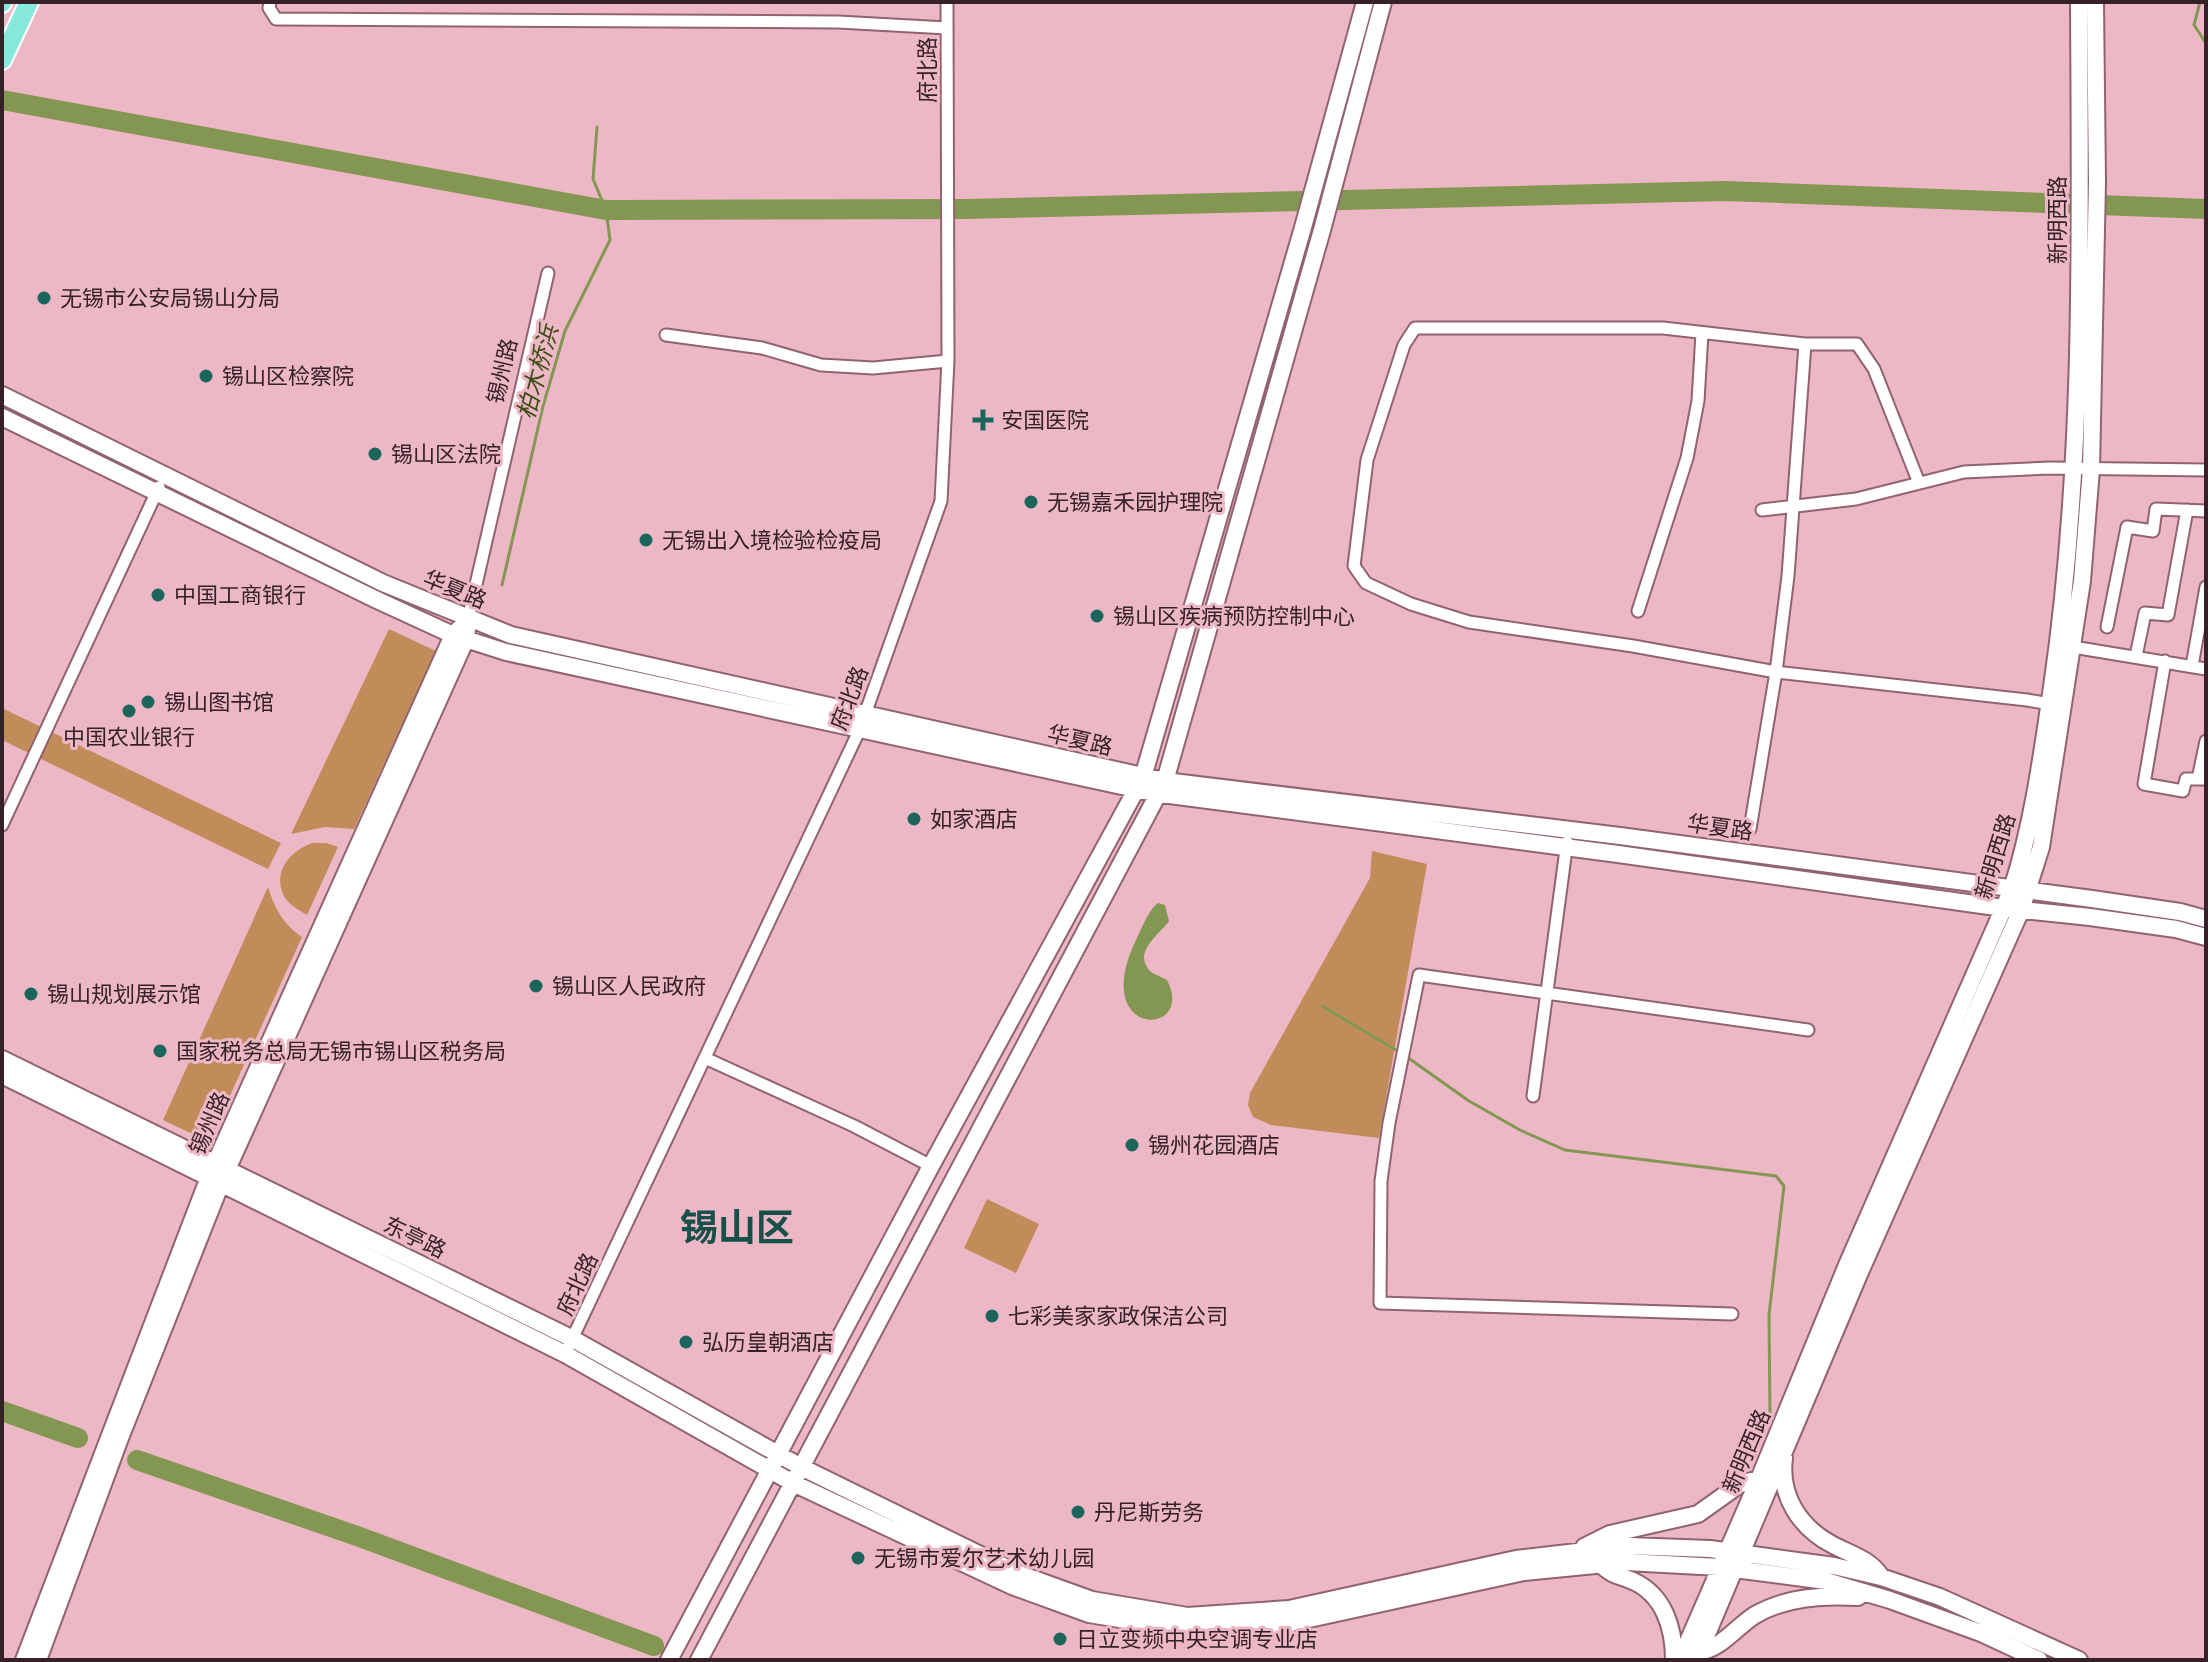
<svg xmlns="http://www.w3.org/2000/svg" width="2208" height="1662" font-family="'PT Sans','Noto Sans SC',sans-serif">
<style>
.green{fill:#c28b5a}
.water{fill:#849752}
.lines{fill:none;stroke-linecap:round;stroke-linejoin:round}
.stream{stroke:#849752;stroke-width:3}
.river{stroke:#849752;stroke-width:20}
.street-casing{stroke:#91636f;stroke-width:15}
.secondary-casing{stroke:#91636f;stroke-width:20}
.primary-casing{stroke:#fff;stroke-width:22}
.street{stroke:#fff;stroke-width:11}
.secondary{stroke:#fff;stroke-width:16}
.primary{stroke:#87e8dc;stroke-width:18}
.poi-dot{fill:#1c655b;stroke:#edb8c5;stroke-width:3}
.labels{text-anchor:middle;stroke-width:6;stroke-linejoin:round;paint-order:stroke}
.street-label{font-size:22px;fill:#352127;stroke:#edb8c5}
.poi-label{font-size:22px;fill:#352127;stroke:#edb8c5;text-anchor:start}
.water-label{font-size:24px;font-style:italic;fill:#3e4b17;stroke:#edb8c5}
.town-label{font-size:38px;font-weight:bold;fill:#175048;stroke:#edb8c5}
</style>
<rect width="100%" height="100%" fill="#edb8c5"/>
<path class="green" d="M389 629 436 651 354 829 325 827 291 834Z
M2 708 281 843 268 869 2 740Z
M312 843H326L338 847 307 915C299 910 287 904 283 894 273 870 291 851 312 843Z
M1372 851 1427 864 1379 1138 1271 1125 1253 1117 1248 1105 1250 1093 1370 878Z
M268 887C275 909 283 924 302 937L209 1142 163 1120Z
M987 1199 1039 1224 1016 1273 964 1248Z"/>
<path class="water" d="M1158 903 1165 905 1169 921C1160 934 1132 952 1150 971 1153 974 1162 977 1167 980 1197 1037 1088 1040 1136 940 1141 930 1149 909 1158 903Z"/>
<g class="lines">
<path class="stream" d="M2200 2 2194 25 2206 43
M502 585 543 406 565 331 610 240 606 210 593 179 597 127
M1322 1006 1401 1053
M1407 1057 1469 1101 1520 1130 1565 1150 1776 1176 1784 1186 1769 1315 1770 1417"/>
<path class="river" d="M2 100 606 210 965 209 1725 191 2206 209
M2 1411 78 1438
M137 1460 357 1536 654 1646"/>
<g class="street-casing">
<path id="street" d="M270 2 269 8 276 19 838 22 947 28
M666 335 762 348 821 365 873 368 948 361
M1805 344H1857L1874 369 1919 483
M1762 510 1856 499 1964 472 2049 468 2206 470
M1638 611 1687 458 1698 401 1702 333
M468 619 548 273
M2107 627 2127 527 2153 531 2156 509 2206 511
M2073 647 2206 669
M2136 656 2145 613 2168 615 2187 510
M2165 661 2144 784 2183 791 2186 779H2206
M2192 666 2206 587
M2198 779 2206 741
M2 825 159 487
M1750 829 1776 672 1788 576 1805 344 1663 328H1415L1404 345 1367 460 1354 566 1366 583 1411 604 1469 622 1633 646 1776 672 2027 700 2050 704
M705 1058 854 1126 931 1166
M1533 1096 1567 842
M1732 1314 1380 1303 1381 1181 1389 1123 1419 975 1808 1030
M565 1354 859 731 941 501 948 361 947 2"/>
</g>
<g class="secondary-casing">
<path id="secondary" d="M2 395 383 583 511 635 1165 781 1620 836 2092 899 2180 912 2206 919
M2 417 375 599 453 635 506 652 1154 793 1618 854 2003 908 2090 917 2176 929 2206 937
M2 1059 573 1339 801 1467 1017 1573 1092 1600 1187 1616 1289 1609 1516 1559 1629 1546 1710 1549 1834 1566 1881 1577 1940 1597 2079 1660
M2 1075 565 1354 793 1483 1012 1586 1089 1614 1186 1630 1291 1623 1524 1572 1626 1562 1719 1567 1826 1581 1890 1600 1981 1633 2039 1660
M1784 1458C1779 1496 1800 1528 1833 1545 1850 1554 1869 1559 1880 1575
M1584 1547 1610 1534 1698 1514 1740 1484 1759 1479
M1600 1564C1615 1577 1616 1574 1633 1581 1664 1595 1674 1628 1674 1660
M1699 1652C1722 1648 1736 1627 1755 1615 1786 1597 1823 1595 1858 1597
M24 1660 209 1177 453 635 459 629
M38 1660 120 1438 221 1183 466 639 467 628
M669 1660 931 1166 1143 777 1302 231 1365 2
M699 1660 1165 781 1322 230 1383 2
M1680 1660 1759 1479 1847 1265 2012 889C2033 823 2042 755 2052 687 2085 460 2080 231 2079 2
M1696 1660 1860 1272 2021 910 2041 847 2082 581 2091 469 2097 182 2095 2"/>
</g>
<g class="primary-casing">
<path id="primary" d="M2 3V2
M2 60 29 2"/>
</g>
<use href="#street" class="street"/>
<use href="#secondary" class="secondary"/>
<use href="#primary" class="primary"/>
</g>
<g class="poi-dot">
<circle cx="44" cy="298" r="8"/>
<circle cx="206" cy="376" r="8"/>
<path d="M979 408h8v8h8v8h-8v8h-8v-8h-8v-8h8z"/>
<circle cx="375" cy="454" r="8"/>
<circle cx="1031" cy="502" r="8"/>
<circle cx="646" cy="540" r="8"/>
<circle cx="158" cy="595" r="8"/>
<circle cx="1097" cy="616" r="8"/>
<circle cx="148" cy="702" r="8"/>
<circle cx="129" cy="711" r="8"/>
<circle cx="914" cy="819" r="8"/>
<circle cx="536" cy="986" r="8"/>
<circle cx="31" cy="994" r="8"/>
<circle cx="160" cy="1051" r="8"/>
<circle cx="1132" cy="1145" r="8"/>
<circle cx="992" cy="1316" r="8"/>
<circle cx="686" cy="1342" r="8"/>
<circle cx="1078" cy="1512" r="8"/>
<circle cx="858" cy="1558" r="8"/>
<circle cx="1060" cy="1639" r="8"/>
</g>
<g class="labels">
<g class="street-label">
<text transform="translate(927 70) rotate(-90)" y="8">府北路</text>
<text transform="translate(2057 220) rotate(-90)" y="8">新明西路</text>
<text transform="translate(502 371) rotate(-77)" y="8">锡州路</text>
<text transform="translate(455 589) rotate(22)" y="8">华夏路</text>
<text transform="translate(849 698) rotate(-69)" y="8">府北路</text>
<text transform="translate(1080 740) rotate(13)" y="8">华夏路</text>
<text transform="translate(1720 827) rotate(8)" y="8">华夏路</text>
<text transform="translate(1995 856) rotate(-73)" y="8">新明西路</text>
<text transform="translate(209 1123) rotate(-66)" y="8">锡州路</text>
<text transform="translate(415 1237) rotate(26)" y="8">东亭路</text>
<text transform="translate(577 1284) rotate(-65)" y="8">府北路</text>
<text transform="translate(1746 1451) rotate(-67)" y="8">新明西路</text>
</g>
<g class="poi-label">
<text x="60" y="306">无锡市公安局锡山分局</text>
<text x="222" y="384">锡山区检察院</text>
<text x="1001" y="428">安国医院</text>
<text x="391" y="462">锡山区法院</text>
<text x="1047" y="510">无锡嘉禾园护理院</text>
<text x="662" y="548">无锡出入境检验检疫局</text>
<text x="174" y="603">中国工商银行</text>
<text x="1113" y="624">锡山区疾病预防控制中心</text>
<text x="164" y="710">锡山图书馆</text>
<text x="129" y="745" text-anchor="middle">中国农业银行</text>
<text x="930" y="827">如家酒店</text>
<text x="552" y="994">锡山区人民政府</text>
<text x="47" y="1002">锡山规划展示馆</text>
<text x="176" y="1059">国家税务总局无锡市锡山区税务局</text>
<text x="1148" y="1153">锡州花园酒店</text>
<text x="1008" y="1324">七彩美家家政保洁公司</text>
<text x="702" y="1350">弘历皇朝酒店</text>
<text x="1094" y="1520">丹尼斯劳务</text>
<text x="874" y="1566">无锡市爱尔艺术幼儿园</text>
<text x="1076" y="1647">日立变频中央空调专业店</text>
</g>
<g class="water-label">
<text transform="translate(538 372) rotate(-75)" y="8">柏木桥浜</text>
</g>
<g class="town-label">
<text x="737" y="1241">锡山区</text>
</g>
</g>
<rect width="2208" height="1662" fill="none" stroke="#352127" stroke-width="8"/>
</svg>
